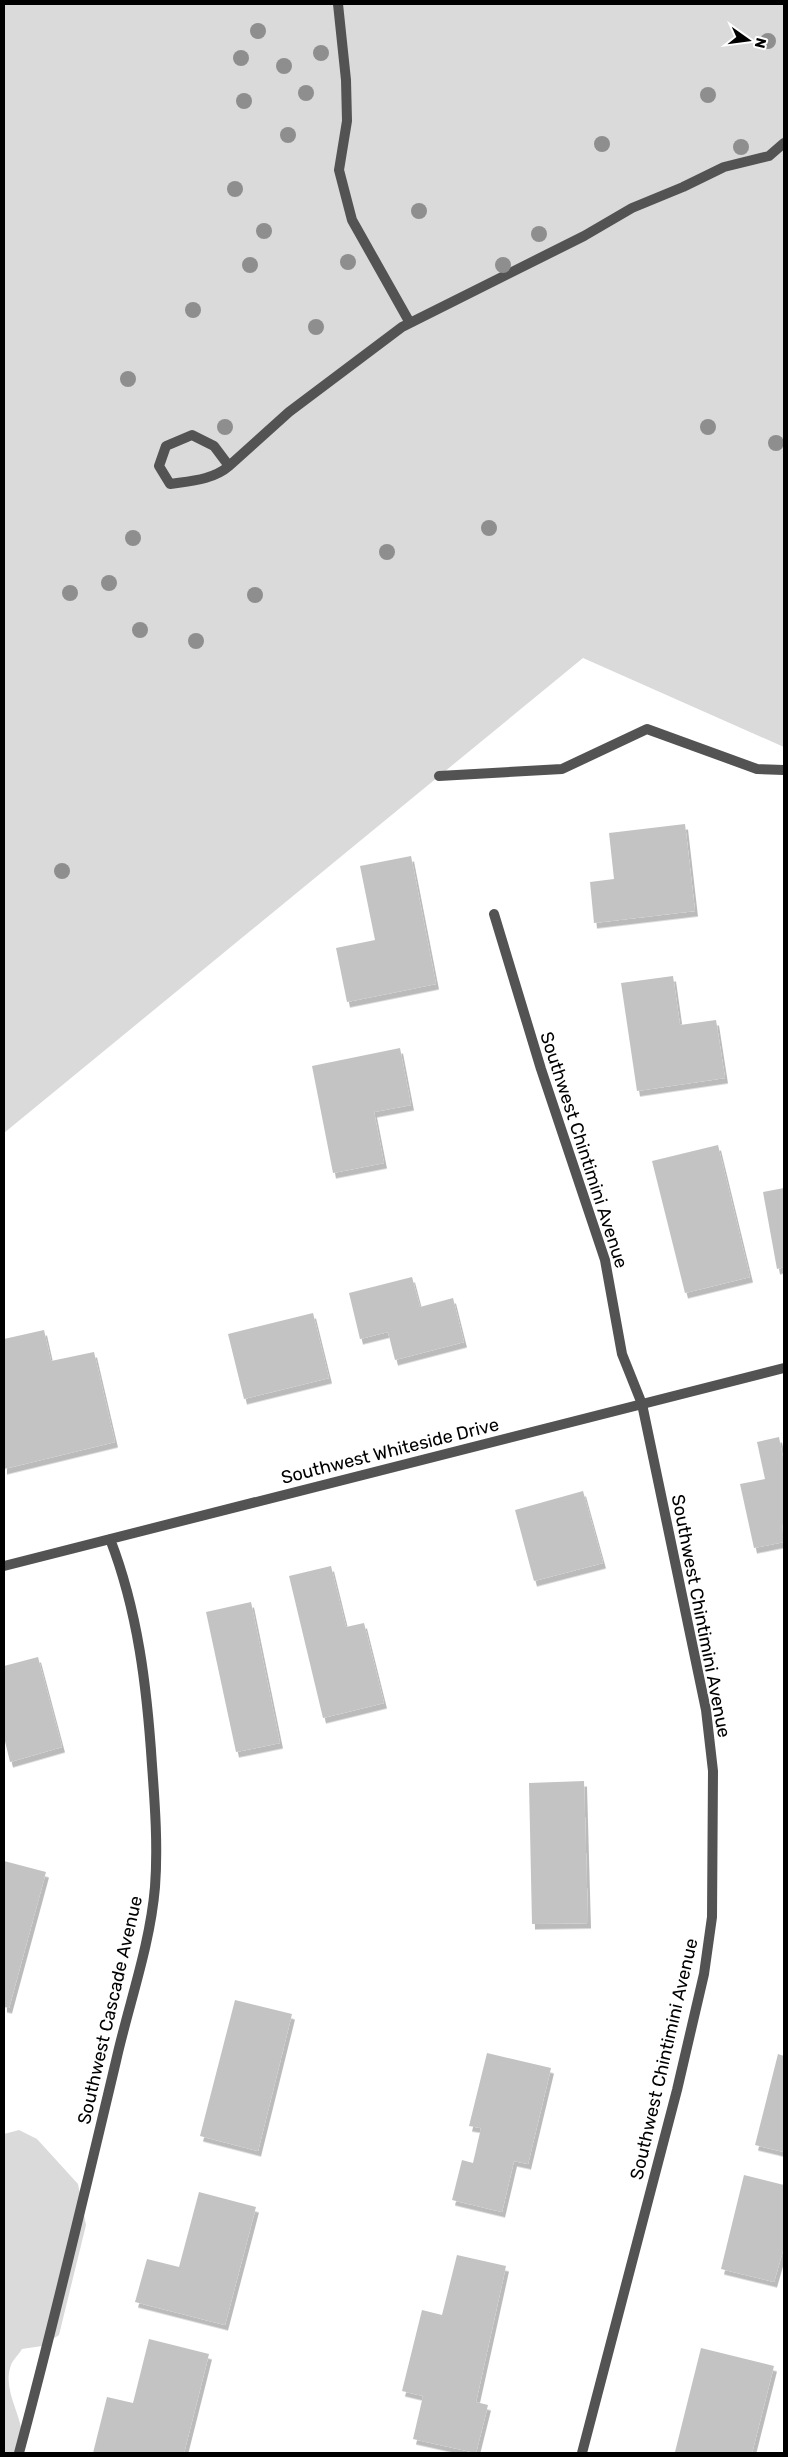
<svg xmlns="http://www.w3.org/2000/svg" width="788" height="2457" font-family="Rubik,sans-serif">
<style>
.green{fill:#dadada}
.building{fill:#c3c3c3;filter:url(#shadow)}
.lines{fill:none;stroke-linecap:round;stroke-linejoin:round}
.service{stroke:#535353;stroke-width:10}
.minor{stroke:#535353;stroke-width:10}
.tree{fill:#8e8e8e}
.labels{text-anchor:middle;stroke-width:4;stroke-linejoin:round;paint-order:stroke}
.street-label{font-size:18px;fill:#000;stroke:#fff}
</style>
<defs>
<filter id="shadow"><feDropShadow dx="3" dy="5.5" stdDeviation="0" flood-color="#0004"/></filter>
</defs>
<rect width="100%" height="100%" fill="#fff"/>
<path class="green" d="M4 4H784V747L583 658 4 1133Z
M19 2130 37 2139 78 2184 86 2225 59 2335 42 2346 22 2349C19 2354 13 2360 11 2365 0 2395 31 2423 20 2453H4V2134Z"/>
<path class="building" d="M685 824 695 911 594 923 590 882 614 879 609 833Z
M411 856 436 984 347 1002 336 948 375 940 360 866Z
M673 976 680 1025 716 1020 725 1078 637 1091 621 983Z
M400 1048 411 1105 374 1112 384 1163 333 1173 312 1066Z
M718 1145 750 1277 685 1293 652 1161Z
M784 1188V1267L777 1269 763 1192Z
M412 1277 420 1307 453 1298 464 1342 395 1360 388 1332 360 1339 349 1293Z
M313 1313 329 1378 244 1399 228 1334Z
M44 1330 51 1361 94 1352 115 1442 4 1469V1339Z
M779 1437 784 1463V1524L782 1525 784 1542 754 1548 740 1484 765 1479 757 1442Z
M583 1491 603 1563 534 1581 515 1510Z
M331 1566 346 1627 364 1623 384 1703 323 1718 289 1576Z
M251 1602 280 1743 236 1752 206 1612Z
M38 1657 62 1747 10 1762 4 1737V1666Z
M584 1781 588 1923 532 1924 529 1783Z
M4 1861 46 1872 9 2008 4 2007Z
M235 2000 292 2014 258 2151 200 2136Z
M487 2053 551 2068 528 2164 514 2161 502 2212 452 2200 462 2160 473 2163 481 2128 469 2126Z
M778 2054 784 2056V2152L755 2145Z
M744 2175 784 2185V2247L774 2282 721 2269Z
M199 2192 256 2207 225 2325 135 2302 147 2259 179 2267Z
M457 2255 506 2266 476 2402 488 2405 476 2453 413 2439 423 2396 402 2391 422 2310 442 2315Z
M149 2339 209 2354 184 2453H93L107 2397 133 2403Z
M701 2348 774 2366 752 2453 675 2452Z"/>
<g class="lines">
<path class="service" d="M338 4 346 80 347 121 339 170 352 220 410 323
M229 466 214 446 192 435 166 446 159 466 170 484C190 481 213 480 229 466L289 412 402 327 584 236 632 208 683 187 724 167 769 156 784 143
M439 776 562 769 647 729 757 769 784 770"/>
<path class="minor" d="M494 914 541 1069 605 1260 622 1354 642 1404 706 1710 713 1771 712 1917 704 1974 677 2090 582 2453
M4 1566 784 1368
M19 2453C54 2323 85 2192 116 2061 129 2003 150 1946 155 1887 158 1847 155 1805 152 1765 147 1688 138 1611 110 1539"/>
</g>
<g class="tree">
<circle cx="258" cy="31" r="8"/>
<circle cx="768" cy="41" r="8"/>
<circle cx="321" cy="53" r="8"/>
<circle cx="241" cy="58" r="8"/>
<circle cx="284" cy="66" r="8"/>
<circle cx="306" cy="93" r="8"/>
<circle cx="708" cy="95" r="8"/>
<circle cx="244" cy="101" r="8"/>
<circle cx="288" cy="135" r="8"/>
<circle cx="602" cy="144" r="8"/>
<circle cx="741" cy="147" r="8"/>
<circle cx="235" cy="189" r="8"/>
<circle cx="419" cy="211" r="8"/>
<circle cx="264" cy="231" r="8"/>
<circle cx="539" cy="234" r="8"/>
<circle cx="348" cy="262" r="8"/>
<circle cx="250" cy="265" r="8"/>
<circle cx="503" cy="265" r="8"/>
<circle cx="193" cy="310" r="8"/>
<circle cx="316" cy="327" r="8"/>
<circle cx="128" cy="379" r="8"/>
<circle cx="225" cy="427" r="8"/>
<circle cx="708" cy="427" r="8"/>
<circle cx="776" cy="443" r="8"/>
<circle cx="489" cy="528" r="8"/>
<circle cx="133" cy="538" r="8"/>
<circle cx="387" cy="552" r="8"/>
<circle cx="109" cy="583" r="8"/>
<circle cx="70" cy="593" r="8"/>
<circle cx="255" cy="595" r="8"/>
<circle cx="140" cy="630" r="8"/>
<circle cx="196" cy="641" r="8"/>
<circle cx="62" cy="871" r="8"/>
</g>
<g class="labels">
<g class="street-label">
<text transform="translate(584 1150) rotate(72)" y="6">Southwest Chintimini Avenue</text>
<text transform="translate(390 1451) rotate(-14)" y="6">Southwest Whiteside Drive</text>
<text transform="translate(701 1616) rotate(79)" y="6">Southwest Chintimini Avenue</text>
<text transform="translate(110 2010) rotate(-77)" y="6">Southwest Cascade Avenue</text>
<text transform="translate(664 2059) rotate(-77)" y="6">Southwest Chintimini Avenue</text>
</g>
</g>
<rect width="788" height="2457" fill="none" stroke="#000000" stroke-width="10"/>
<g transform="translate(748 40) rotate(104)" stroke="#ffffff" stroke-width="4" paint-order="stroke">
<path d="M0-4L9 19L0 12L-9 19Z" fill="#000000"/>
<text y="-8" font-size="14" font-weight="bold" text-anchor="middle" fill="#000000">N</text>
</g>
</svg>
